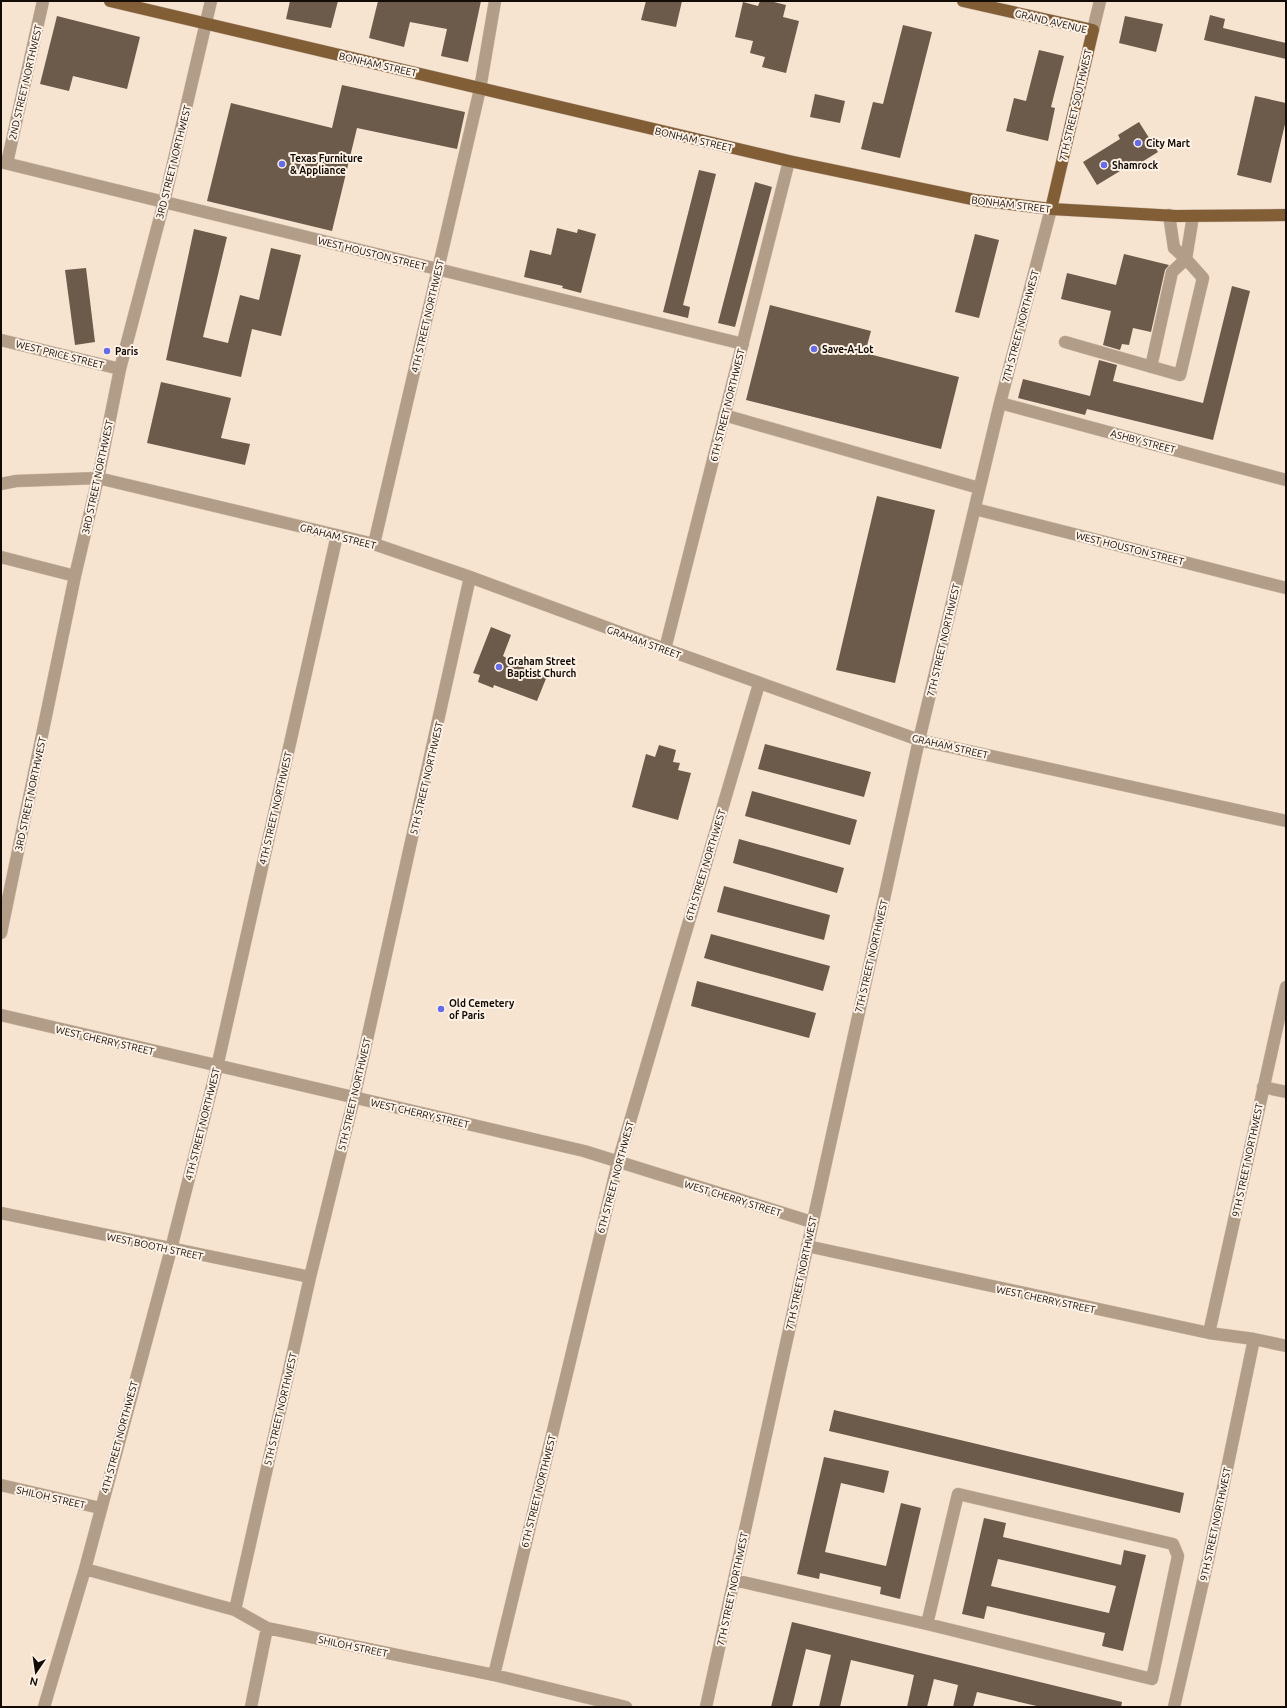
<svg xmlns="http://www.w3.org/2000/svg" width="1287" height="1708" font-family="Ubuntu,sans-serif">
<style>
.building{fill:#6c5b4a;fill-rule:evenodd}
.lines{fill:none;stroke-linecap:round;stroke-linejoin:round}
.minor-casing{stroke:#d2c1b0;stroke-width:13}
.major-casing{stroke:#d2c1b0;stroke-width:13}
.minor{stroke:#b19d88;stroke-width:12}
.major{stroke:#825e37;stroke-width:12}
.poi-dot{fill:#666ce5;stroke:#fef2e6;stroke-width:1.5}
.labels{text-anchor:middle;stroke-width:4;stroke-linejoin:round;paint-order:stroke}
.street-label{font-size:10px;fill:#120b06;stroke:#fef2e6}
.poi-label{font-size:10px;font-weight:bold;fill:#120b06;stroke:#fef2e6;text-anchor:start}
</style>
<rect width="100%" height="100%" fill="#f7e4d0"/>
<path class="building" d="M290 1H338L331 28 286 19Z
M378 1H481L468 62 441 56 447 29 410 22 404 47 369 38Z
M646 1H682L676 27 641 20Z
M760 1H770L786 5 783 17 799 21 786 73 762 67 765 57 750 53 753 41 735 37 743 2 758 6Z
M1210 15 1225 19 1223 28 1286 43V59L1204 40Z
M57 16 140 37 127 89 73 76 69 91 40 84Z
M1125 16 1163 24 1156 52 1119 43Z
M903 25 932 32 900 158 861 149 873 102 883 104Z
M1039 50 1064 56 1051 107 1055 108 1048 141 1006 131 1014 98 1026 101Z
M342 85 465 112 457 149 357 128 332 231 207 201 231 103 332 128Z
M815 94 845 101 840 123 810 117Z
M1255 96 1286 103V120L1271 183 1237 175Z
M1139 122 1158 152 1137 165 1135 162 1097 185 1083 162 1120 139 1118 135Z
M699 170 716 174 683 305 690 307 688 318 663 312Z
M755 182 772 187 735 327 718 323Z
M557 228 577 233 578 229 596 234 581 293 562 288 563 286 524 277 530 250 551 255Z
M194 229 227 237 203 337 228 343 240 295 259 300 271 248 301 255 281 336 252 329 241 377 166 360Z
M975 234 999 240 979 318 955 312Z
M1124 254 1169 265 1165 270 1151 332 1133 328 1129 345 1122 344 1120 350 1103 345 1111 311 1061 299 1067 273 1116 285Z
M86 268 95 342 75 345 65 270Z
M1232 286 1250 291 1213 440 1087 409 1085 415 1018 398 1023 379 1090 396 1099 360 1117 365 1113 381 1203 403Z
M770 305 871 331 865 353 959 377 941 449 746 400Z
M161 382 231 398 221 438 250 444 245 465 147 443Z
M877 496 935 510 895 683 836 670Z
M491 627 511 635 503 656 508 659 507 661 547 676 537 701 494 685 493 688 478 682 480 675 473 673Z
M765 744 871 772 864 797 758 769Z
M659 745 676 750 673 762 680 763 678 770 691 773 678 820 632 807 646 754 655 757Z
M752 791 857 820 850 845 745 816Z
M739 839 844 868 837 893 733 863Z
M724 886 830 915 824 940 717 912Z
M711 934 830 966 823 991 704 958Z
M697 981 816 1013 809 1038 691 1006Z
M834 1410 1184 1493 1180 1513 829 1431Z
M824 1457 889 1471 884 1493 841 1483 825 1552 886 1566 901 1503 921 1508 900 1599 880 1594 881 1587 820 1573 819 1579 797 1574Z
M984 1518 1006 1523 1003 1537 1121 1565 1124 1550 1146 1555 1123 1651 1102 1646 1105 1633 987 1606 984 1619 962 1614ZM998 1559 1116 1586 1109 1613 991 1586Z
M792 1622 1122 1702 1121 1707H1041L977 1692 973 1707H953L958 1685 934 1679 927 1707H907L914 1675 851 1660 840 1707H819L831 1655 806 1649 792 1707H771Z"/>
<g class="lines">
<g class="minor-casing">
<path id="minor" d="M1093 30 1100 1
M1 162 743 344
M7 163 43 1
M1 340 120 369
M1065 342 1180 375 1203 278 1186 259 1174 248 1169 215
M1151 367 1172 272 1186 259 1193 216
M1000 403 1286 480
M724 415 979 488
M1 484 16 481 98 478 374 544 470 577 665 649 919 740 1286 821
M975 509 1286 588
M374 544 480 89 495 1
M1 557 75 576
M665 649 789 161
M1 933 75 576 98 478 120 369 164 202 211 1
M1 1015 584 1151 812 1222
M1263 1087 1286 1092
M1 1213 310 1277
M807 1246 1209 1333 1254 1339 1286 1346
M1209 1333 1286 987
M1 1485 100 1508
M85 1569 235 1610 267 1628 494 1675 626 1707
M734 1580 927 1624 1152 1679 1178 1556 1173 1544 958 1494 927 1624
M235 1610 310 1277 354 1098 470 577
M494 1675 618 1162 759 684
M44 1707 85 1569 171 1249 217 1067 337 535
M251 1707 267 1628
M706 1707 919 740 1000 403 1051 209
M1174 1707 1208 1560 1254 1339"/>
</g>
<g class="major-casing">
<path id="major" d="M110 1 789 161 976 200 1051 209 1176 216 1286 215
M963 1 1093 30 1051 209"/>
</g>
<use href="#minor" class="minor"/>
<use href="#major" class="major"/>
</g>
<g class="poi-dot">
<circle cx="1138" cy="143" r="4"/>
<circle cx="282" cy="164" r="4"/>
<circle cx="1104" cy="165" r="4"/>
<circle cx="814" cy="349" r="4"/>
<circle cx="107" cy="351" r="4"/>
<circle cx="499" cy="667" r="4"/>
<circle cx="441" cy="1009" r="4"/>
</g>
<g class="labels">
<g class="street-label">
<text transform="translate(1051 21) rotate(13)" y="4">GRAND AVENUE</text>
<text transform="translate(378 64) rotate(13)" y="4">BONHAM STREET</text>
<text transform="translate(25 82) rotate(-77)" y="4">2ND STREET NORTHWEST</text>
<text transform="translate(1075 105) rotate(-77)" y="4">7TH STREET SOUTHWEST</text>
<text transform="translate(694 139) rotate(13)" y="4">BONHAM STREET</text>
<text transform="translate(173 162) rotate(-76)" y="4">3RD STREET NORTHWEST</text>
<text transform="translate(1011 204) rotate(7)" y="4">BONHAM STREET</text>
<text transform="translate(372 253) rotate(14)" y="4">WEST HOUSTON STREET</text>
<text transform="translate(427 316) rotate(-77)" y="4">4TH STREET NORTHWEST</text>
<text transform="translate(1020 326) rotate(-75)" y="4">7TH STREET NORTHWEST</text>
<text transform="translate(60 354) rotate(14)" y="4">WEST PRICE STREET</text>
<text transform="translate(727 405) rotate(-76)" y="4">6TH STREET NORTHWEST</text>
<text transform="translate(1143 441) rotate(15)" y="4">ASHBY STREET</text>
<text transform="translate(97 477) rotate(-78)" y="4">3RD STREET NORTHWEST</text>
<text transform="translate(338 536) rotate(14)" y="4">GRAHAM STREET</text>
<text transform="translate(1130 548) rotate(14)" y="4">WEST HOUSTON STREET</text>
<text transform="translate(943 640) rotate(-77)" y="4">7TH STREET NORTHWEST</text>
<text transform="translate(644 642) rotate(20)" y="4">GRAHAM STREET</text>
<text transform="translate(950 746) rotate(13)" y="4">GRAHAM STREET</text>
<text transform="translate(426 778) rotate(-77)" y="4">5TH STREET NORTHWEST</text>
<text transform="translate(30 794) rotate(-78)" y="4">3RD STREET NORTHWEST</text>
<text transform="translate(275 808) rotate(-77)" y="4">4TH STREET NORTHWEST</text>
<text transform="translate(705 865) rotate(-73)" y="4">6TH STREET NORTHWEST</text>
<text transform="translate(871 956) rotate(-77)" y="4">7TH STREET NORTHWEST</text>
<text transform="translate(105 1040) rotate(13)" y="4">WEST CHERRY STREET</text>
<text transform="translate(354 1094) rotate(-77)" y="4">5TH STREET NORTHWEST</text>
<text transform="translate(420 1113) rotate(13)" y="4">WEST CHERRY STREET</text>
<text transform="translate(202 1124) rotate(-76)" y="4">4TH STREET NORTHWEST</text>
<text transform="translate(1247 1160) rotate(-78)" y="4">9TH STREET NORTHWEST</text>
<text transform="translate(615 1177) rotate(-75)" y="4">6TH STREET NORTHWEST</text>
<text transform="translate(733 1198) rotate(17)" y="4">WEST CHERRY STREET</text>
<text transform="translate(155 1246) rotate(12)" y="4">WEST BOOTH STREET</text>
<text transform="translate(801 1273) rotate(-78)" y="4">7TH STREET NORTHWEST</text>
<text transform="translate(1046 1299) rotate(12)" y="4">WEST CHERRY STREET</text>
<text transform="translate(280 1409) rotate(-77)" y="4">5TH STREET NORTHWEST</text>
<text transform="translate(119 1437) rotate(-75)" y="4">4TH STREET NORTHWEST</text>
<text transform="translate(538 1491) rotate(-76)" y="4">6TH STREET NORTHWEST</text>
<text transform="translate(51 1497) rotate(13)" y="4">SHILOH STREET</text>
<text transform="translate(1215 1524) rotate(-78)" y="4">9TH STREET NORTHWEST</text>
<text transform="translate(732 1589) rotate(-78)" y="4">7TH STREET NORTHWEST</text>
<text transform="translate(353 1646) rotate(12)" y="4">SHILOH STREET</text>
</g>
<g class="poi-label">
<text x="1146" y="147">City Mart</text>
<text x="290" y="162">Texas Furniture<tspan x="290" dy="12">&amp; Appliance</tspan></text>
<text x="1112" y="169">Shamrock</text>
<text x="822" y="353">Save-A-Lot</text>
<text x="115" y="355">Paris</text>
<text x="507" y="665">Graham Street<tspan x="507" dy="12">Baptist Church</tspan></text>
<text x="449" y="1007">Old Cemetery<tspan x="449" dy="12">of Paris</tspan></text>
</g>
</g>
<rect width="1287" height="1708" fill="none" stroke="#120b06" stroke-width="4"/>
<g transform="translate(36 1672) rotate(193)" stroke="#fef2e6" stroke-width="3" paint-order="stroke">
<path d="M0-3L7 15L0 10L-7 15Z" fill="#120b06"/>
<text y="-6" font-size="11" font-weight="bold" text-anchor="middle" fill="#120b06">N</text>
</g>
</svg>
